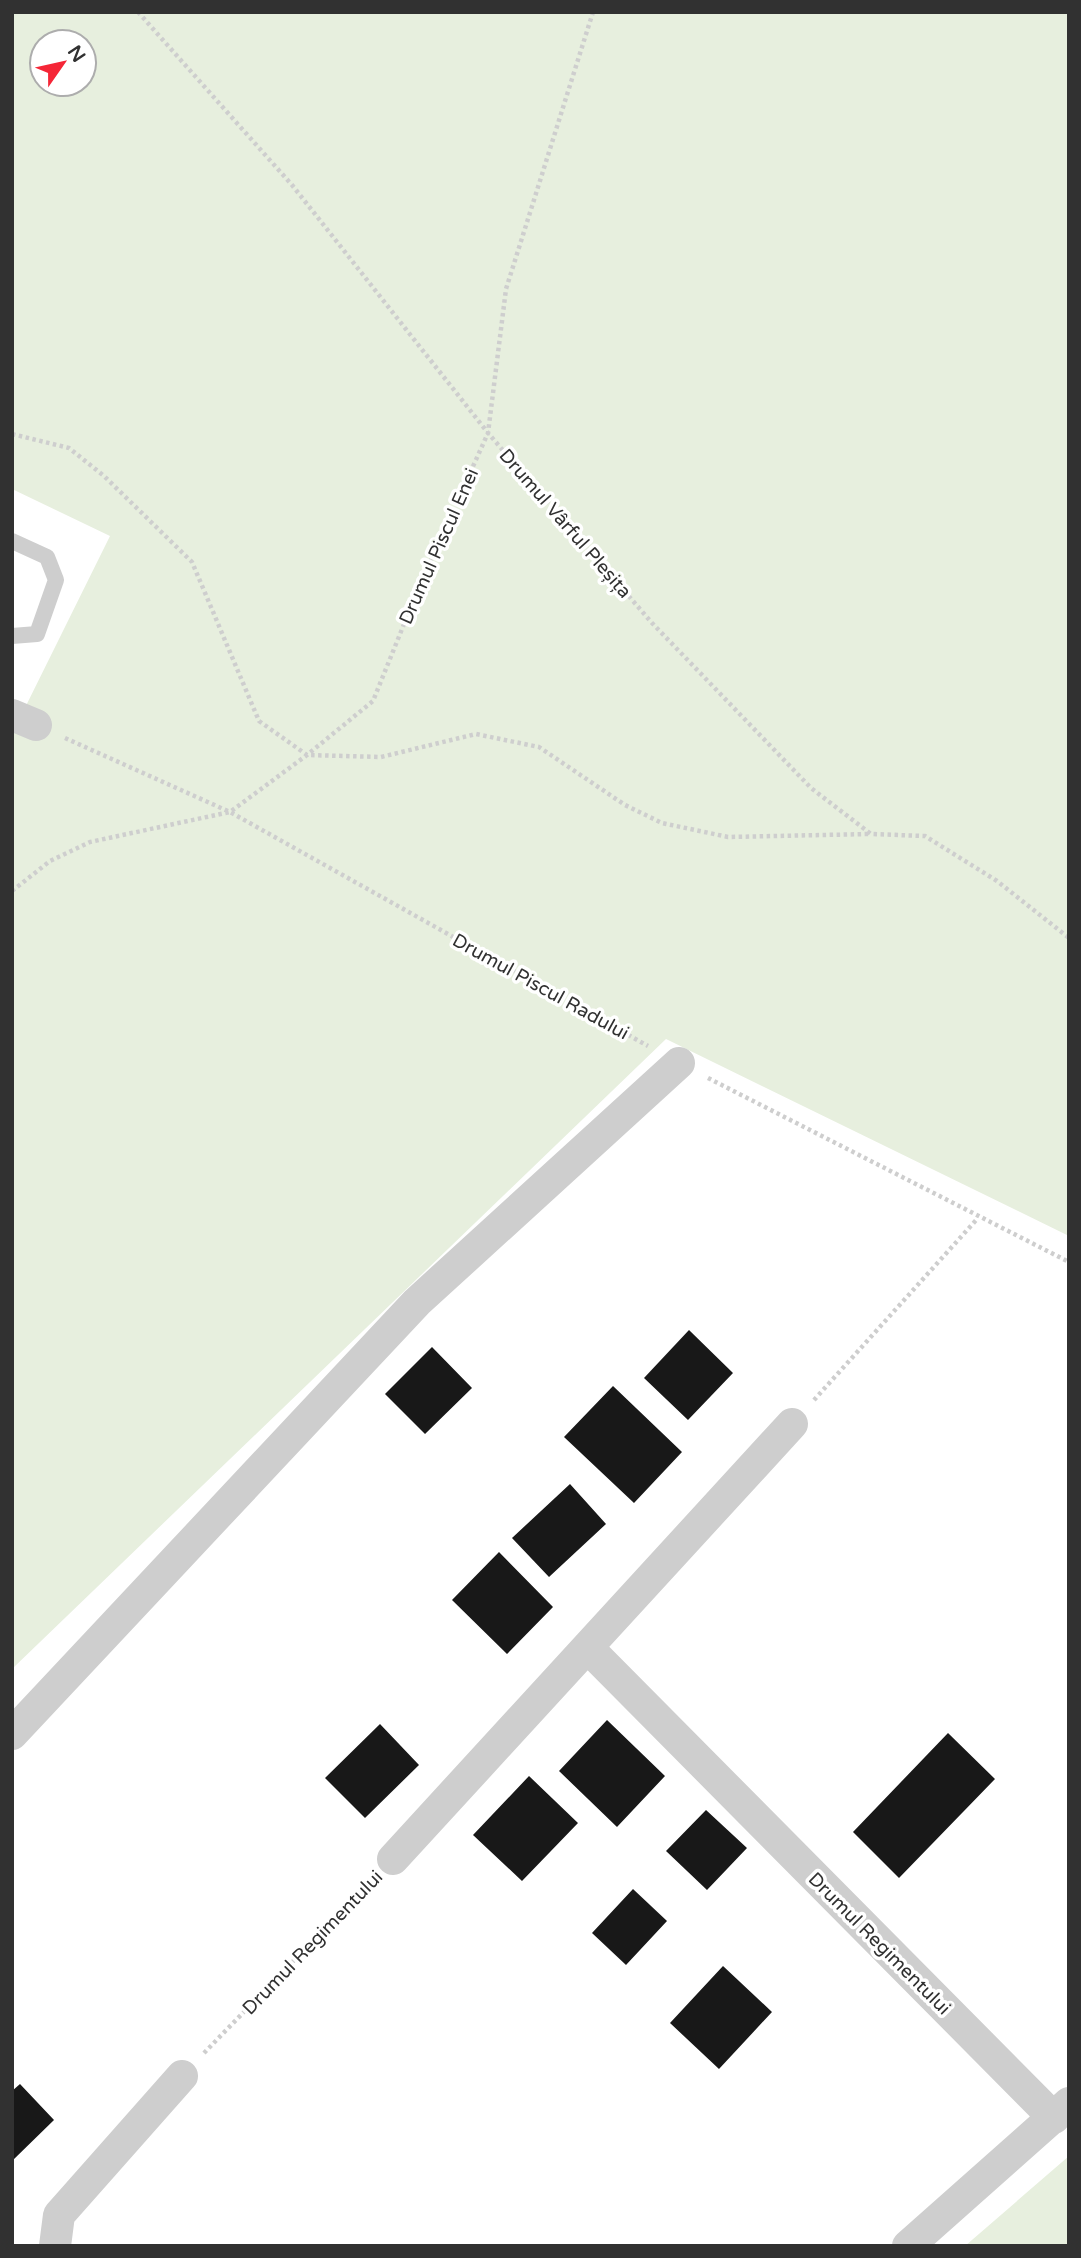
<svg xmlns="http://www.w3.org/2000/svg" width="1081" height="2258" font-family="'Varela Round',sans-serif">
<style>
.green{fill:#e7efde;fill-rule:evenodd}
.building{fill:#181818}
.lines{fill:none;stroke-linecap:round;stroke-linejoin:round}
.path{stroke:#cecece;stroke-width:4.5;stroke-dasharray:3.5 3.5;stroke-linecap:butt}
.service{stroke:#cecece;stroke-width:16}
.minor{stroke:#cecece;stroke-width:32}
.labels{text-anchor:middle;stroke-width:7;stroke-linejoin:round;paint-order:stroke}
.street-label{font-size:19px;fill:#313131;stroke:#fff}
</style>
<rect width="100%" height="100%" fill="#fff"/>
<path class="green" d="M12 12H1069V1236L666 1039 12 1669V734L110 536 12 489ZM42 42H84V84H42Z
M1069 2156V2246H965Z"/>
<path class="building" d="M689 1330 733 1373 688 1420 644 1378Z
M432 1347 472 1388 425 1434 385 1394Z
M613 1386 682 1452 634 1503 564 1437Z
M570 1484 606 1524 549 1577 512 1538Z
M499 1552 553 1607 507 1654 452 1600Z
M607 1720 665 1776 617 1827 559 1771Z
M380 1724 419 1765 365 1818 325 1778Z
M948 1733 995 1779 899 1878 853 1832Z
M529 1776 578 1823 522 1881 473 1835Z
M706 1810 747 1848 707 1890 666 1851Z
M633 1889 667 1921 626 1965 592 1933Z
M723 1966 772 2012 719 2069 670 2023Z
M20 2084 54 2120 12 2161V2091Z"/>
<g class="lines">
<path class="path" d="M138 12 292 185 488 433 652 623 811 788 871 834 925 836 997 881 1069 938
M12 434 69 448 104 476 192 562 259 721 307 755 381 757 476 734 539 747 625 805 662 823 728 837 870 834
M65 738 230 812 648 1046
M12 891 50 861 90 842 230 812 307 755 373 701 421 582 488 433 506 289 593 12
M708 1078 1069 1262
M814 1400 978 1218
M204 2053 371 1881"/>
<path class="service" d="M12 541 47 557 56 580 37 634 12 636"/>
<path class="minor" d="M12 715 36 725
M588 1648 1054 2118
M12 1734 417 1302 679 1063
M393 1859 792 1424
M55 2246 59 2215 182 2076
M908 2246 1069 2103"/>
</g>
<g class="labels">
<g class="street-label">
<text transform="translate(566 523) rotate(49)" y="7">Drumul Vârful Pleșița</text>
<text transform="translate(438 546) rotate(-66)" y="7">Drumul Piscul Enei</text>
<text transform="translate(541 986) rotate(29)" y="7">Drumul Piscul Radului</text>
<text transform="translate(312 1942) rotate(-46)" y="7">Drumul Regimentului</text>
<text transform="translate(880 1943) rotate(45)" y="7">Drumul Regimentului</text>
</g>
</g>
<rect width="1081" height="2258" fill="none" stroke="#313131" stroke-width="28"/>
<g transform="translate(63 63) rotate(56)"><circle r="33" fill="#ffffff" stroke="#adadad" stroke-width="2"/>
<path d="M0-5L12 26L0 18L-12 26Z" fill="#f52637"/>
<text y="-10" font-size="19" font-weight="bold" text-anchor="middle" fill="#313131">N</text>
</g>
</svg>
